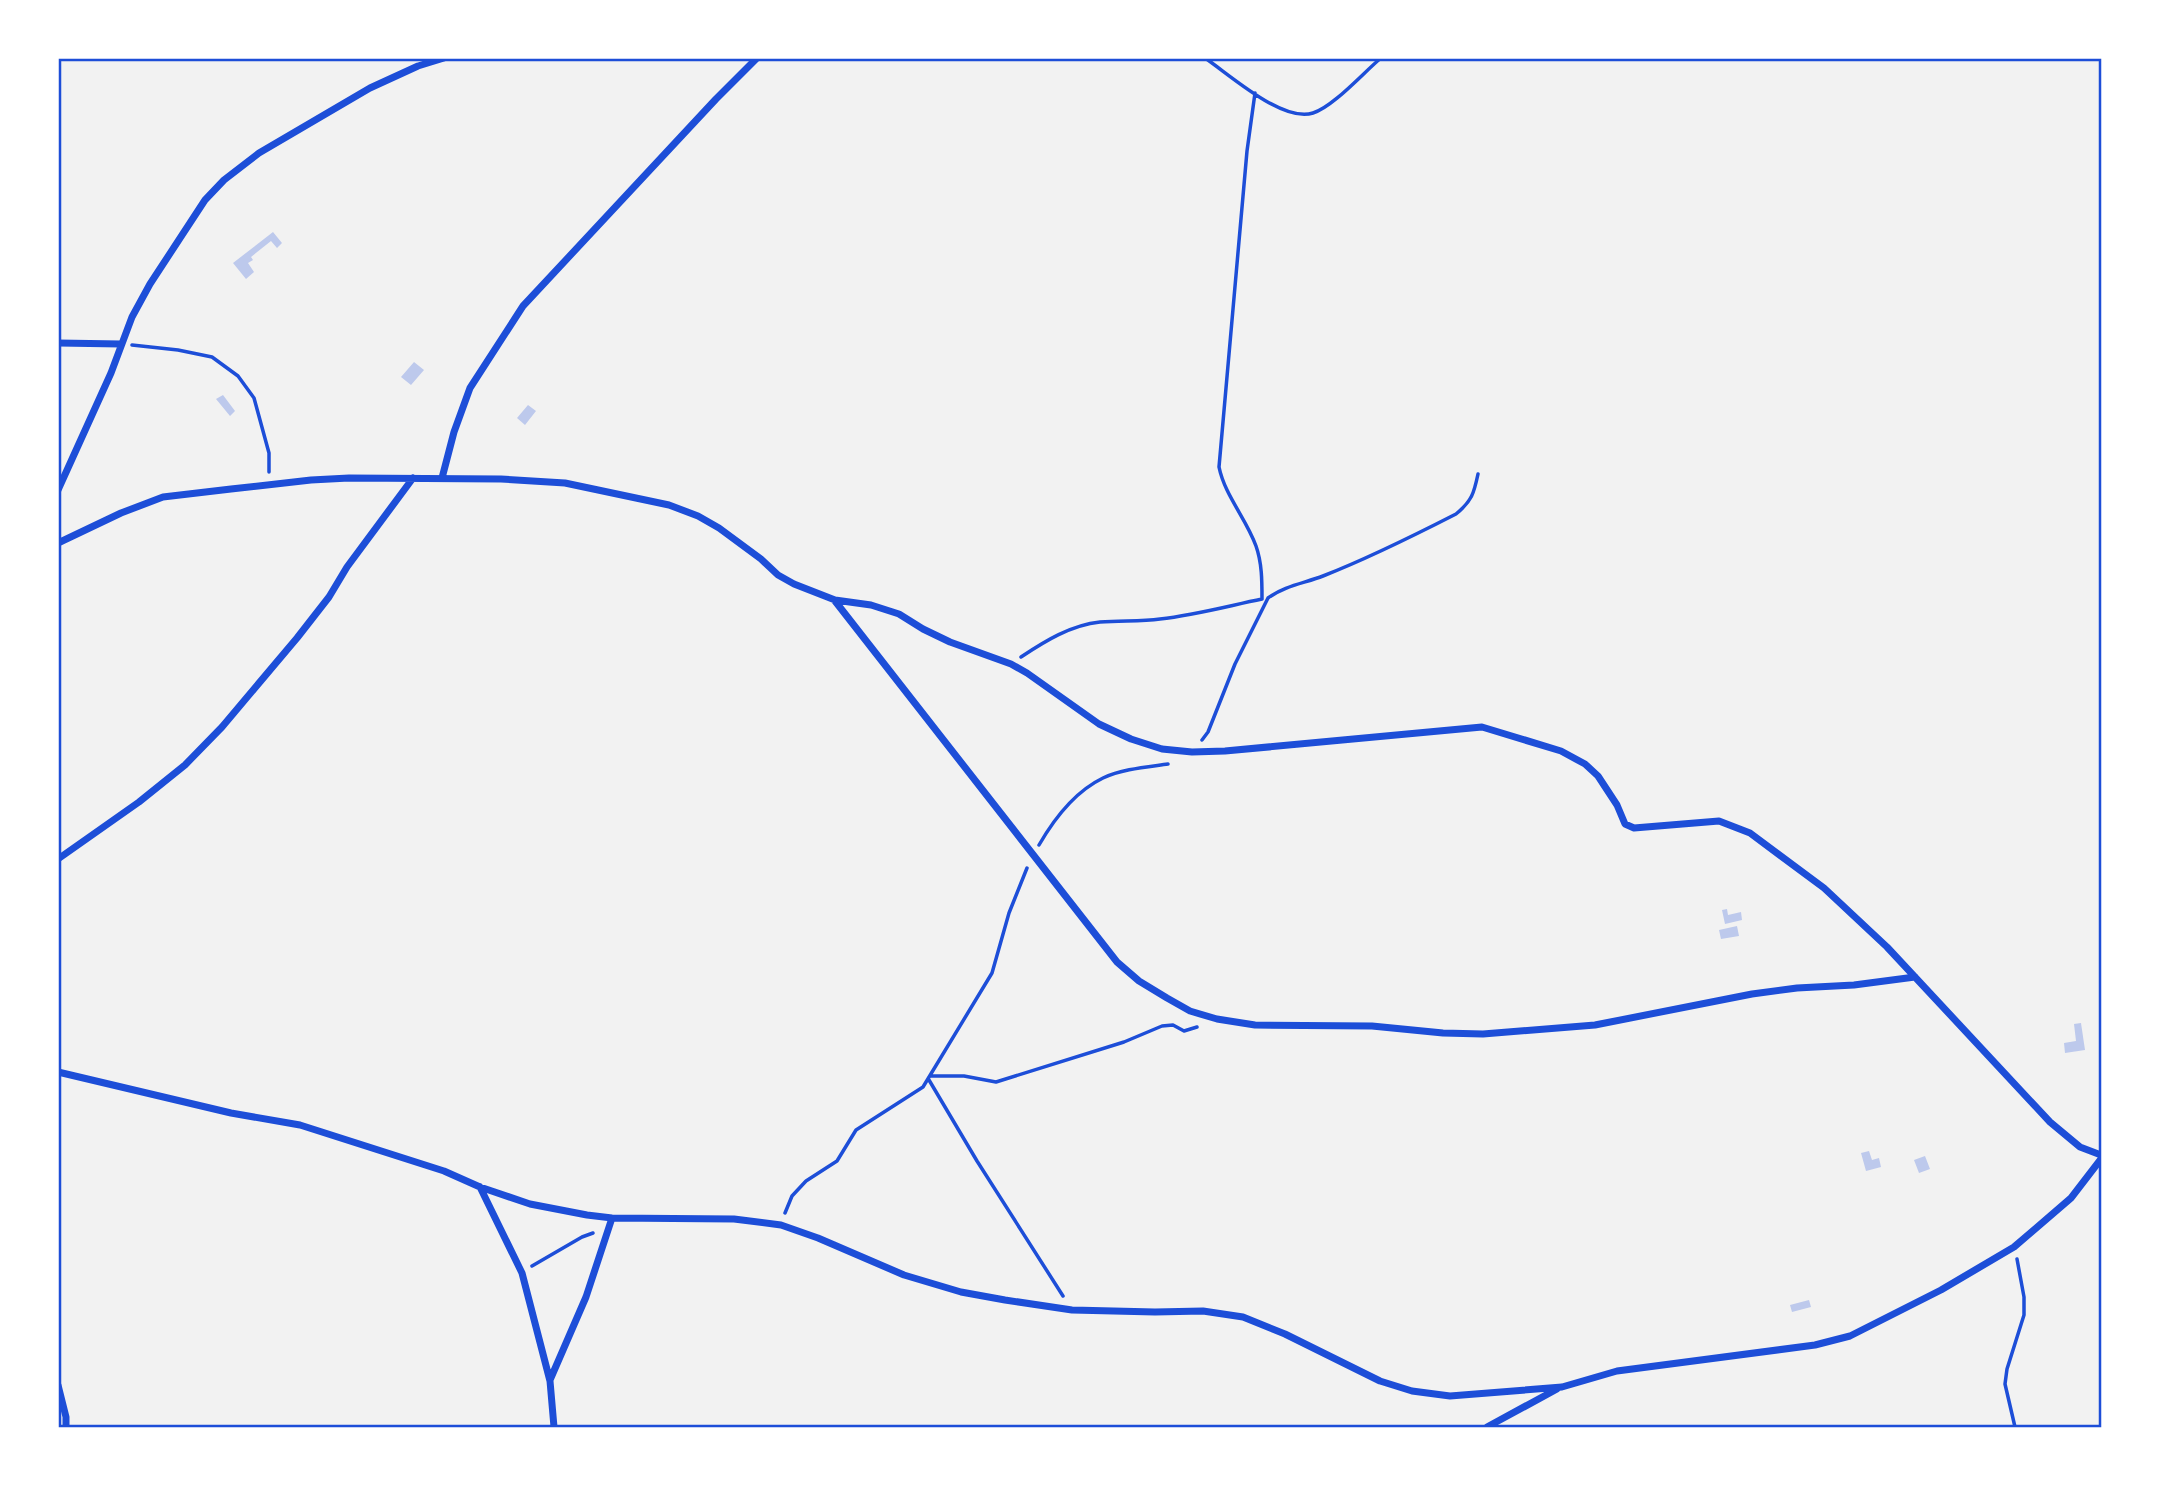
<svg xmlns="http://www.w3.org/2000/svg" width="2159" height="1485" font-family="Karla,sans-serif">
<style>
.building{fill:#bdc9ec}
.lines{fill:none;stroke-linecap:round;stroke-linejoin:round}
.path{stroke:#1d4ed8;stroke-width:3.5}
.minor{stroke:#1d4ed8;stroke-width:7}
.neatline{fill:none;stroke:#1d4ed8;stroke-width:2.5}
</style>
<rect width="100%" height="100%" fill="#f2f2f2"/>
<path class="building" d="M273 232 282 243 277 248 271 241 251 257 253 260 248 263 254 272 246 279 233 263Z
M414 362 424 370 411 385 401 377Z
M223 395 235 411 230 416 216 399Z
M528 405 536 411 525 425 517 418Z
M1727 909 1728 915 1741 912 1742 920 1725 924 1722 910Z
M1737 926 1739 936 1721 939 1719 930Z
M2081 1023 2085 1050 2065 1053 2064 1043 2076 1041 2074 1024Z
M1869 1151 1872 1160 1879 1158 1881 1167 1866 1171 1861 1153Z
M1925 1156 1930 1169 1919 1173 1914 1160Z
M1809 1300 1811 1307 1792 1312 1790 1305Z"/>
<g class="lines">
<path class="path" d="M1205 58C1230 75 1283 123 1313 113 1333 107 1364 72 1381 58
M1255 93 1247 151 1219 467C1225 496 1246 518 1256 546 1262 563 1262 581 1262 599
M132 345 178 350 212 357 238 376 254 398 269 453V472
M1021 657C1045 641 1071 625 1100 622 1120 620 1140 622 1160 619 1195 615 1228 606 1262 599
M1202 740 1208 732 1235 664 1268 598C1284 586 1305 583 1323 576 1369 558 1413 536 1456 514 1472 501 1474 493 1478 474
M1039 845C1054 819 1076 791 1103 778 1122 769 1147 767 1168 764
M931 1076H964L996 1082 1124 1042 1162 1026 1173 1025 1184 1031 1197 1027
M929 1080 977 1161 1063 1296
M785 1213 792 1196 806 1181 837 1161 856 1130 923 1087 992 973 1009 913 1027 868
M532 1266 582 1237 593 1233
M2015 1427 2005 1384 2007 1369 2024 1315V1297L2017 1259"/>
<path class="minor" d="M58 343 121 344
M442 478 454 432 470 388 523 306 716 99 757 58
M58 490 111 373 132 317 150 284 205 200 224 180 259 153 370 88 418 66 444 58
M58 543 121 513 163 497 231 489 311 480 349 478 501 479 565 483 669 505 698 516 719 528 761 559 778 575 794 584 835 600 871 605 899 614 923 629 950 642 1011 664 1027 673 1099 724 1131 739 1162 749 1192 752 1225 751 1482 727 1561 751 1585 764 1598 776 1617 805 1625 824 1634 828 1719 821 1750 833 1824 888 1887 947 2050 1122 2080 1147 2101 1155
M835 601 1117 962 1139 981 1167 998 1190 1011 1217 1019 1255 1025 1372 1026 1443 1033 1483 1034 1595 1025 1752 994 1797 988 1854 985 1915 977
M58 859 139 802 185 765 222 727 297 638 329 597 347 567 413 478
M58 1072 231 1113 300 1125 444 1171 480 1187 530 1204 587 1215 612 1218 734 1219 781 1225 818 1238 904 1275 961 1292 1005 1300 1072 1310 1155 1312 1203 1311 1243 1317 1285 1334 1380 1381 1412 1391 1450 1396 1562 1387 1617 1371 1815 1345 1850 1336 1941 1290 2014 1247 2071 1198 2101 1159
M480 1187 522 1273 550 1381 554 1427
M550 1380 586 1297 612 1218
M58 1385 66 1417V1427
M1487 1427 1557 1389"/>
</g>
<rect width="2159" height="1485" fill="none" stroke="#ffffff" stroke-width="119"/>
<rect x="60" y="60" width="2040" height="1366" class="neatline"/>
</svg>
